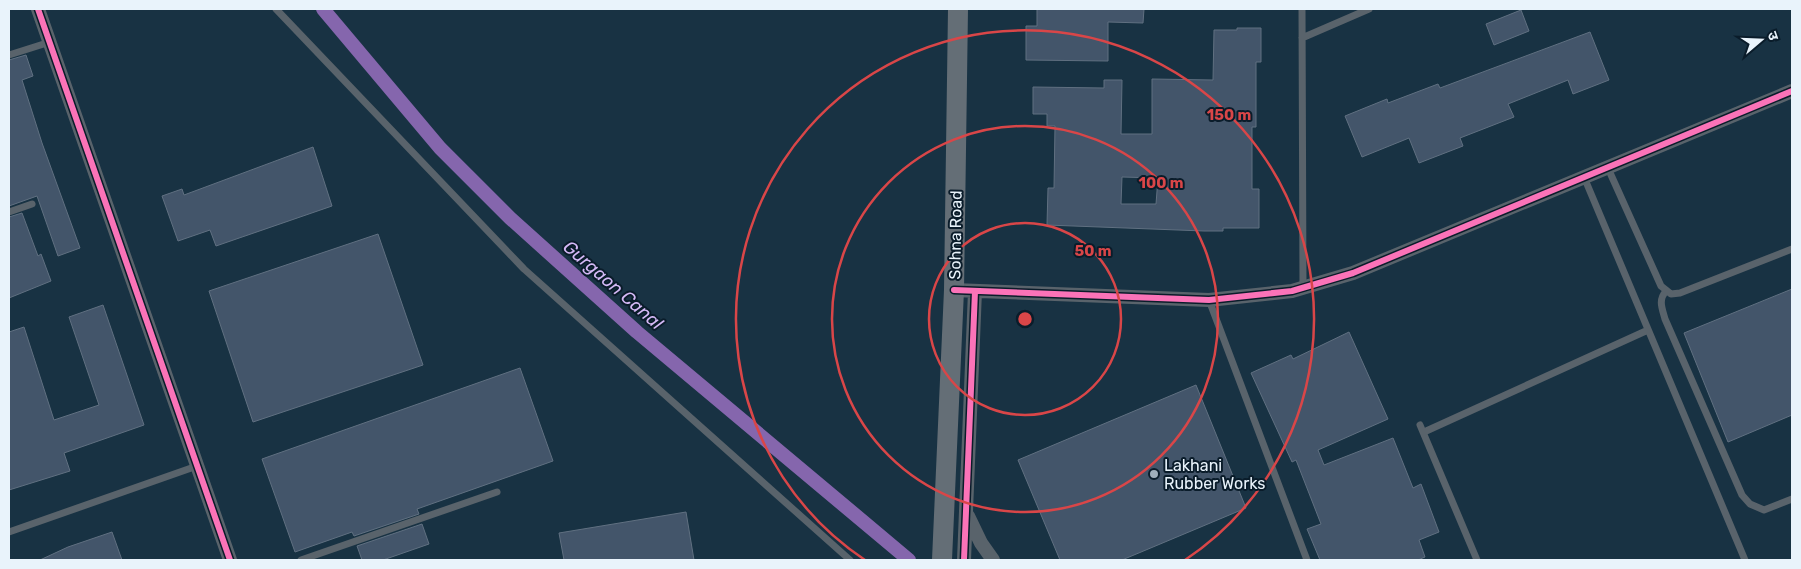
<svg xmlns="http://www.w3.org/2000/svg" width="1801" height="569" font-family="Rubik,'Noto Sans Devanagari',sans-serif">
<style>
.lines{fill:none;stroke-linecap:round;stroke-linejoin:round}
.canal{stroke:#8566ad;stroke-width:14}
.building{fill:#43556a;stroke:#607081;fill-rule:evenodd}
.lane{stroke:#59636b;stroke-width:7}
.street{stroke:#59636b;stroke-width:14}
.secondary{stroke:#646e76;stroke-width:20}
.cycleway-casing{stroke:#0a1c2a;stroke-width:9}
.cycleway{stroke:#fb73b8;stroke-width:6}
.ring{fill:none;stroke:#d94648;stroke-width:2.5}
.poi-dot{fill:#a0afbb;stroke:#0a1c2a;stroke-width:2}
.labels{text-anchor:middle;stroke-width:4;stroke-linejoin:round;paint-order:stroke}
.street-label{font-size:16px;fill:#e9f3fb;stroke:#0a1c2a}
.poi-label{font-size:16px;fill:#e9f3fb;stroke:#0a1c2a;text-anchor:start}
.water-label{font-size:18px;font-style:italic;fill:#d4b9f6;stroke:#0a1c2a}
.centre{fill:#d94648;stroke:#0a1c2a;stroke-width:2.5}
.ring-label{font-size:15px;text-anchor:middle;font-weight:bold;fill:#d94648;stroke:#0a1c2a;stroke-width:4;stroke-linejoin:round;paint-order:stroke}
</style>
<rect width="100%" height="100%" fill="#183243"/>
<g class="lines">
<path class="canal" d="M323 9 440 148 510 218 637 332 909 560"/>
</g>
<path class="building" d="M1037 9H1144L1143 23 1108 22V61L1026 60V26H1037Z
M1521 10 1529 31 1494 45 1486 24Z
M1237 28H1261V62H1256V127H1252V189H1259V228H1223V231H1204L1047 225 1048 188H1054L1055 126H1047V114H1033V87L1104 88V80H1122L1121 134H1152V79L1213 80 1214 30H1237ZM1122 177 1158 178 1156 204H1121Z
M1590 32 1609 80 1573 94 1568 80 1508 104 1514 117 1460 138 1463 146 1419 163 1409 138 1362 157 1345 116 1387 99 1388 103 1438 84 1440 88Z
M26 55 33 76 22 80 42 143 80 248 58 256 37 196 9 206V60Z
M313 147 332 206 216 246 210 230 178 241 162 196 182 189 184 195Z
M22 213 38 256 41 254 51 281 9 298V217Z
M378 234 423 365 253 422 209 291Z
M1792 289V415L1728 442 1684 333Z
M103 305 144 425 64 453 70 471 9 490V332L24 327 54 420 99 405 69 317Z
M1349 332 1388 419 1318 450 1324 465 1393 438 1413 488 1421 484 1439 532 1419 540 1425 557 1418 560H1320L1307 529 1321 524 1296 460 1292 462 1251 373 1291 355 1293 359Z
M520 368 553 461 417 509 419 514 354 536 352 532 295 552 262 459Z
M1196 385 1246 508 1122 560H1060L1018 460Z
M686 512 694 560H564L559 533Z
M422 524 429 544 383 560H362L357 546Z
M112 532 122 560H40L68 547Z"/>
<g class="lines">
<path class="lane" d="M276 9 524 269 850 560
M1302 9 1303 288
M1302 38 1369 9
M9 55 50 42
M1607 166 1661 286 1671 294 1680 293 1792 249
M1584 177 1745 560
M9 212 32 204
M1666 291C1658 300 1662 308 1665 319L1742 495 1750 504 1764 510 1792 499
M1209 300 1307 560
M1420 425 1477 560
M1424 432 1648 330
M9 532 197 466
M301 560 497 492"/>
<path class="street" d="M38 9 230 560
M954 290 1209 300 1292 291 1353 273 1792 91
M968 516 981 543 993 560
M964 560 975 291"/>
<path class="secondary" d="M942 560 954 290 958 9"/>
<g class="cycleway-casing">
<path id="cycleway" d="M38 9 230 560
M954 290 1209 300 1292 291 1353 273 1792 91
M964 560 975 291"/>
</g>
<use href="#cycleway" class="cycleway"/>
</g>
<g class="ring">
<circle cx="1025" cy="319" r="96"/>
<circle cx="1025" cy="319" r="193"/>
<path d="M865 560A289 289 0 1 1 1185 560"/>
</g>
<circle class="poi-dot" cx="1154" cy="474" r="5"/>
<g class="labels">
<g class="street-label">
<text transform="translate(955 235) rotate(-89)" y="6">Sohna Road</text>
</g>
<g class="poi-label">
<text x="1164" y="471">Lakhani<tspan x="1164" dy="18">Rubber Works</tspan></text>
</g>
<g class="water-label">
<text transform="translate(613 285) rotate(41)" y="6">Gurgaon Canal</text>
</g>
</g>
<circle cx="1025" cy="319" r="8" class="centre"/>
<g class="ring-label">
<text x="1229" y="120">150 m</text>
<text x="1161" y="188">100 m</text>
<text x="1093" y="256">50 m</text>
</g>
<rect width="1801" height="569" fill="none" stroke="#e9f3fb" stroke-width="20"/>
<g transform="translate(1761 40) rotate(71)" stroke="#0a1c2a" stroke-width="4" paint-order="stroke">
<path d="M0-4L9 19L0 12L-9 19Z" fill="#e9f3fb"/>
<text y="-8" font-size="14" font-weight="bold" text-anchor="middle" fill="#e9f3fb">उ</text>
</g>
</svg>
